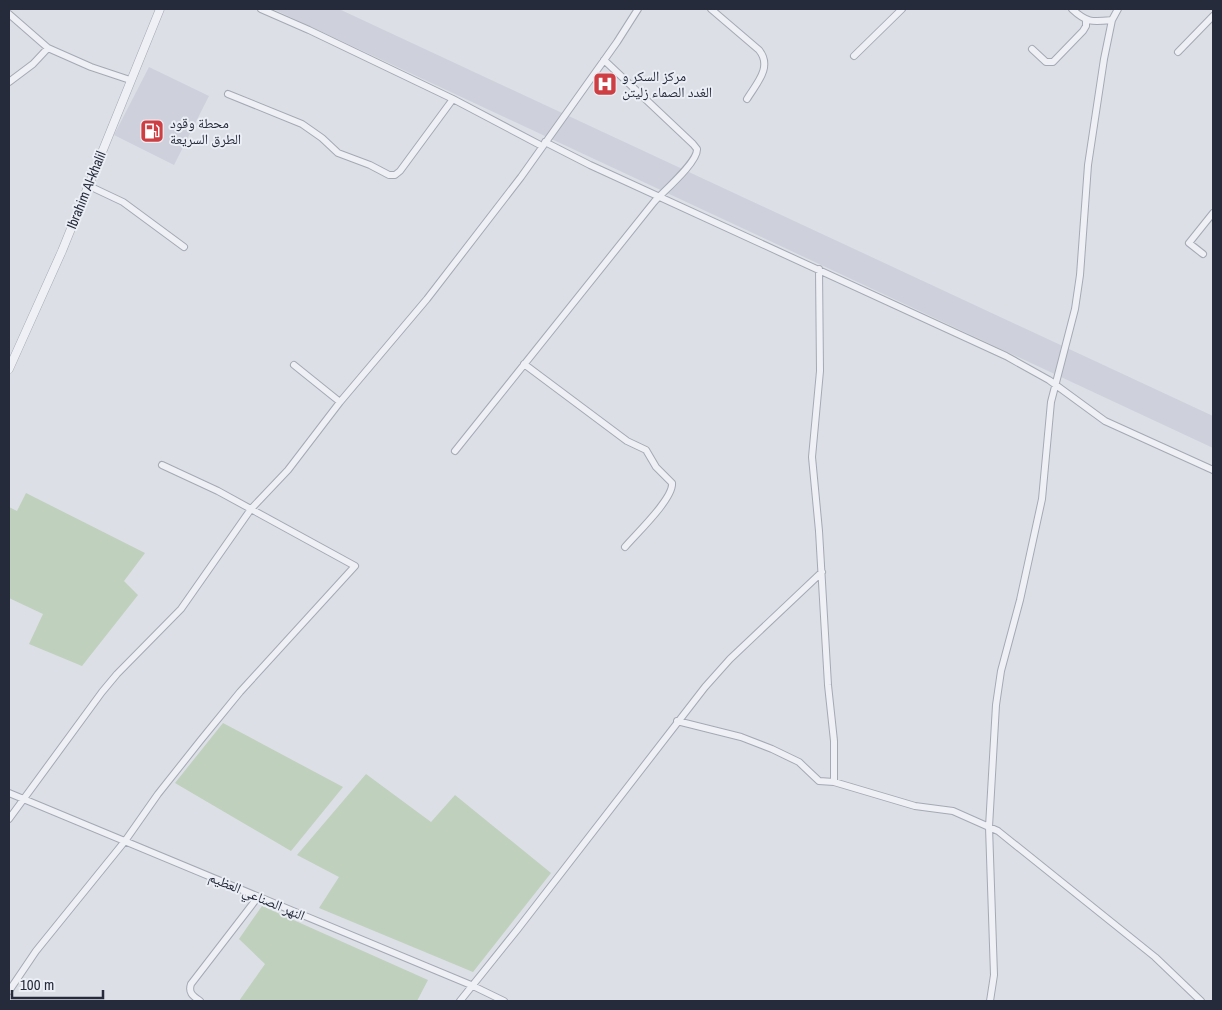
<svg xmlns="http://www.w3.org/2000/svg" width="1222" height="1010" font-family="'Archivo Narrow','Noto Naskh Arabic',sans-serif">
<style>
.built{fill:#ced1db}
.green{fill:#bfd0bd}
.lines{fill:none;stroke-linecap:round;stroke-linejoin:round}
.minor-casing{stroke:#a5a9b3;stroke-width:8}
.tertiary-casing{stroke:#a5a9b3;stroke-width:9}
.minor{stroke:#eef0f5;stroke-width:6}
.tertiary{stroke:#eef0f5;stroke-width:8}
.labels{text-anchor:middle;stroke-width:4;stroke-linejoin:round;paint-order:stroke}
.poi-label{font-size:14px;fill:#262b3c;stroke:#ebeef4;text-anchor:start}
.street-label{font-size:14px;fill:#262b3c;stroke:#ebeef4}
</style>
<rect width="100%" height="100%" fill="#dcdfe6"/>
<path class="built" d="M273 9H339L1213 416V448Z
M149 67 209 96 174 165 114 135Z"/>
<path class="green" d="M26 493 145 553 124 581 138 595 82 666 29 644 43 614 9 598V507L17 511Z
M223 723 343 787 291 851 175 783Z
M366 774 431 822 455 795 551 873 473 972 319 908 339 877 297 855Z
M262 906 428 980 417 1001H239L265 964 239 939Z"/>
<g class="lines">
<g class="minor-casing">
<path id="minor" d="M261 9 309 30 453 99 542 146
M711 9 759 50C773 67 756 84 747 99
M1072 9C1087 23 1092 22 1112 20
M9 14 48 48 91 67 130 80
M1032 49 1046 62H1053L1083 31 1086 26V21
M1178 52 1213 16
M854 56 902 9
M9 82 33 64 48 48
M228 94 302 124 322 138 338 153 370 165 389 175H395L400 171 453 99
M545 142 590 165 1006 356 1049 380 1105 421 1213 470
M87 185 123 202 184 247
M1203 254 1189 243 1213 213
M819 269 820 371 812 457 819 531 828 685 834 741V782
M524 364 627 441 646 450 656 467 672 483C674 498 636 534 625 547
M294 365 340 402
M455 451 654 202C664 191 698 162 697 149L693 144 604 60
M677 721 741 737 772 749 799 762 819 781 834 782 915 806 953 811 998 831 1155 957 1201 1001
M9 793 471 985 504 1001
M9 819 102 692 117 674 181 609 251 509 288 470 340 402 427 299 521 177 617 42 638 9
M9 991 36 951 125 841 158 794 200 741 240 692 355 566 218 491 162 465
M200 1001C193 996 188 993 191 984L258 897
M460 1001 517 930 705 687 730 659 822 572
M990 1001 994 975 989 827 996 705 1001 671 1020 600 1042 499 1051 402 1075 309 1080 275 1088 165 1104 59 1112 20 1118 9"/>
</g>
<g class="tertiary-casing">
<path id="tertiary" d="M9 369 62 251 160 9"/>
</g>
<use href="#minor" class="minor"/>
<use href="#tertiary" class="tertiary"/>
</g>
<defs>
<g id="hospital-square" transform="scale(1.25)"><rect x="-9" y="-9" width="18" height="18" rx="4" fill="#cd3f43" stroke="#ebeef4"/><path d="M-5-5h3v3.5h4V-5h3V5h-3V1.5h-4V5h-3Z" fill="#fff"/></g>
<g id="fuel-square" transform="scale(1.25)"><rect x="-9" y="-9" width="18" height="18" rx="4" fill="#cd3f43" stroke="#ebeef4"/><path d="M-5.5-6h7V0h2V4h1.3V-2.5L3-4.5l.8-.8L6-3V5H2.5V1h-1V6h-7ZM-4.2-4.7v3.2H.2V-4.7Z" fill="#fff"/></g>
</defs>
<g fill-rule="evenodd">
<use href="#hospital-square" x="605" y="84"/>
<use href="#fuel-square" x="152" y="131"/>
</g>
<g class="labels">
<g class="poi-label">
<text x="622" y="81">مركز السكر و<tspan x="622" dy="16">الغدد الصماء زليتن</tspan></text>
<text x="170" y="128">محطة وقود<tspan x="170" dy="16">الطرق السريعة</tspan></text>
</g>
<g class="street-label">
<text transform="translate(86 190) rotate(-68)" y="5">Ibrahim Al-khalil</text>
<text transform="translate(257 896) rotate(23)" y="5">النهر الصناعي العظيم</text>
</g>
</g>
<rect width="1222" height="1010" fill="none" stroke="#262b3c" stroke-width="20"/>
<path d="M12 990v8h91v-8" fill="none" stroke="#262b3c" stroke-width="2.5"/>
<text x="20" y="990" font-size="15" fill="#262b3c" stroke="#ebeef4" stroke-width="4" paint-order="stroke">100 m</text>
</svg>
